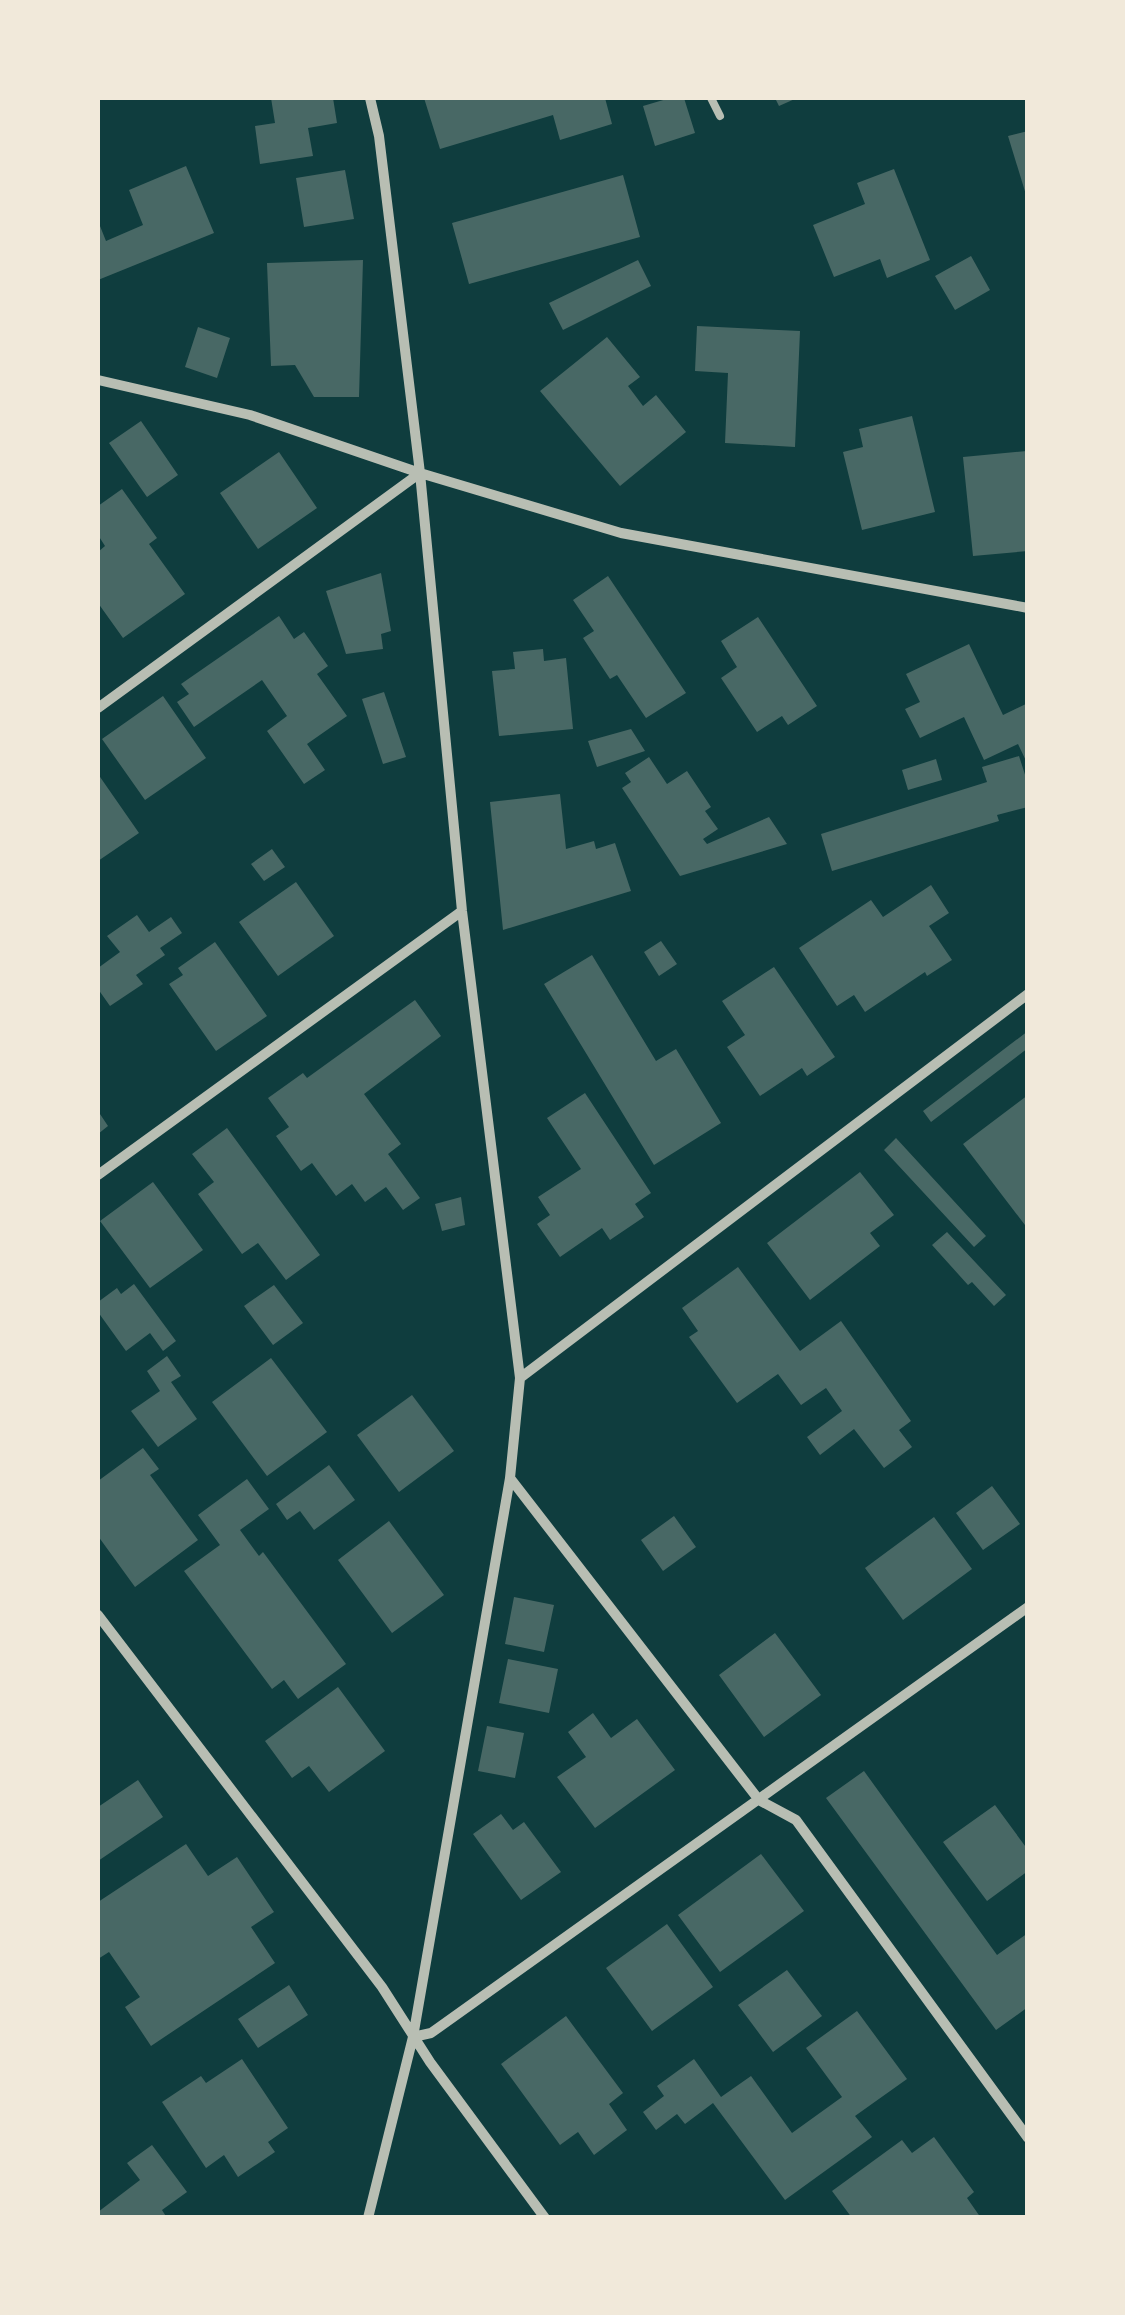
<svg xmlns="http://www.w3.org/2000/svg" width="1125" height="2315" font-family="Bitter,serif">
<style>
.building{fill:#486865}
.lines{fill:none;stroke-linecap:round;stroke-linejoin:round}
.service{stroke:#b8beb3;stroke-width:8}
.minor{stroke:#b8beb3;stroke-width:10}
</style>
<rect width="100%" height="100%" fill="#0f3d3e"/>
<path class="building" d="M271 98H333L337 123 308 128 313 156 260 164 255 126 275 123Z
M424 98H605L612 124 560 140 553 115 440 149Z
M670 98H684L695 133 655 146 643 106Z
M775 98H797L779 106Z
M1028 131V198H1027L1008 136Z
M186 166 214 233 98 280V221L106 241 143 225 129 190Z
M894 169 930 260 887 278 880 259 834 277 813 225 865 204 857 183Z
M345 170 354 219 304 227 296 178Z
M623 175 640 237 469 284 452 223Z
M971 256 990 290 955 310 935 276Z
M363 260 359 397H314L295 365 271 366 267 263Z
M638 260 651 286 563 330 549 303Z
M697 326 800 331 795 447 725 443 728 373 695 371Z
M198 327 230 338 217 378 185 367Z
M607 337 640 377 628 386 643 406 656 395 686 432 620 486 540 391Z
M912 416 935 512 862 530 843 452 863 447 859 429Z
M141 421 178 475 147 497 109 443Z
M1027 451 1028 551 973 556 963 457Z
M279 452 317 508 258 549 220 493Z
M122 489 157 538 149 544 185 594 123 638 98 603V552L105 546 98 535V506Z
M381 573 391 631 381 634 383 649 346 654 326 591Z
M608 576 686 693 646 718 617 675 610 679 583 638 594 631 573 600Z
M279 616 294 639 304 632 328 666 317 674 347 716 307 744 325 770 304 784 267 731 287 716 262 680 194 727 177 702 189 694 181 684Z
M758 617 817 706 788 725 782 716 757 732 721 678 737 667 721 641Z
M969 644 1003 715 1028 703V765L1018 744 984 760 964 717 920 738 905 709 920 702 906 674Z
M543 649 544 661 566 658 573 729 499 736 492 671 515 669 513 652Z
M384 692 406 757 383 764 362 699Z
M163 696 206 758 145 800 102 739Z
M631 729 645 751 597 767 588 741Z
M1019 756 1028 784V807L997 815 999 821 832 871 821 834 987 782 982 767Z
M649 757 667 784 687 771 711 807 705 811 718 829 703 839 707 844 769 817 787 844 680 876 622 788 631 782 625 773Z
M936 759 942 780 908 790 902 770Z
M98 774 139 833 98 861Z
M560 794 566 849 594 841 596 849 615 843 631 891 503 930 490 802Z
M272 849 285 867 264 881 251 864Z
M296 882 334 936 278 976 239 922Z
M931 885 949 913 929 926 952 960 927 976 925 972 865 1012 854 995 837 1006 799 948 871 900 883 917Z
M137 915 149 932 171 917 182 933 160 948 165 955 136 975 143 984 110 1006 98 989V968L120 952 107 936Z
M661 941 677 964 659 976 644 952Z
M215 942 267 1016 216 1051 169 984 183 975 178 968Z
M592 955 656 1061 676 1049 721 1123 654 1165 544 984Z
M774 967 835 1057 807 1076 802 1068 760 1096 727 1047 745 1035 722 1001Z
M415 1000 441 1036 364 1094 401 1144 388 1154 420 1198 403 1210 386 1187 365 1202 352 1184 336 1196 312 1163 301 1171 276 1136 289 1127 268 1098 303 1073 307 1078Z
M1028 1031V1048L931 1122 923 1111Z
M585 1093 651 1193 635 1204 644 1217 610 1240 602 1228 560 1257 537 1224 550 1215 538 1197 581 1169 547 1118Z
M1028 1095V1229L963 1144Z
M98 1111 108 1126 98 1134Z
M227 1128 320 1255 286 1280 258 1243 242 1254 198 1194 214 1182 192 1154Z
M896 1138 986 1236 974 1247 884 1150Z
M860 1172 894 1215 870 1233 880 1246 810 1300 767 1243Z
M153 1182 203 1250 150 1288 100 1221Z
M461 1197 465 1225 442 1231 435 1204Z
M947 1232 1006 1295 994 1306 972 1282 968 1285 932 1245Z
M738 1267 800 1351 841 1321 911 1421 899 1430 912 1447 884 1468 854 1429 820 1455 807 1437 842 1411 826 1388 801 1405 778 1374 737 1403 689 1337 698 1331 682 1308Z
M134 1284 176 1341 163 1351 150 1333 126 1351 98 1312V1302L117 1288 121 1294Z
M274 1285 303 1323 273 1345 244 1306Z
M167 1356 181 1376 171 1382 197 1419 158 1447 131 1411 160 1391 147 1371Z
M271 1358 327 1432 267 1476 212 1402Z
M412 1395 454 1451 399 1492 357 1435Z
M143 1448 159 1469 150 1475 198 1540 135 1587 98 1536V1481Z
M329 1465 355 1500 314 1530 300 1511 287 1520 276 1504Z
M247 1479 269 1509 240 1530 259 1556 263 1552 346 1664 298 1699 284 1680 272 1689 184 1571 220 1545 198 1515Z
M992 1486 1020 1524 983 1550 956 1513Z
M674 1516 696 1547 663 1571 641 1540Z
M934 1517 972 1569 903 1620 865 1568Z
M389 1521 444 1595 392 1633 338 1560Z
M514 1597 554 1605 544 1652 505 1644Z
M775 1633 821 1695 764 1737 719 1675Z
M508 1659 558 1669 549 1713 499 1703Z
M338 1687 385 1751 329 1792 309 1766 292 1778 265 1741Z
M593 1713 611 1738 637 1719 675 1770 595 1828 557 1777 586 1757 568 1732Z
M487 1726 524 1733 515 1778 478 1771Z
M864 1771 997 1955 1028 1933V2007L996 2030 826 1798Z
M138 1780 163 1817 98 1861V1807Z
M995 1805 1028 1850V1871L987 1901 943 1842Z
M501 1814 513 1830 524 1822 561 1872 521 1900 473 1834Z
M186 1844 208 1876 237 1857 274 1912 251 1927 275 1963 151 2046 125 2007 140 1997 109 1952 98 1959V1902Z
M761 1854 804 1911 720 1972 678 1915Z
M667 1924 713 1987 652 2031 606 1968Z
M787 1970 822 2016 773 2052 738 2005Z
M289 1985 308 2015 258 2048 238 2019Z
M857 2011 907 2079 855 2116 872 2137 785 2200 713 2103 685 2124 677 2114 656 2130 643 2112 664 2096 657 2086 694 2059 721 2097 751 2076 792 2133 842 2097 806 2048Z
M566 2016 623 2093 609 2104 627 2130 594 2155 578 2132 560 2145 501 2064Z
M242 2059 288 2128 268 2142 275 2152 238 2177 224 2155 206 2168 162 2102 201 2076 206 2083Z
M934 2137 974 2192 967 2198 981 2218H852L832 2191 902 2140 912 2153Z
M152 2145 187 2192 162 2210 167 2218H102L98 2212 140 2180 127 2163Z"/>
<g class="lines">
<path class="service" d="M711 98 720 116"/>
<path class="minor" d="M98 380 250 415 420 473 621 533 1028 608
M98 708 420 473
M98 1175 462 911
M520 1378 1028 994
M510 1478 759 1800 796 1820 1028 2138
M98 1615 382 1987 430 2062 545 2218
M413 2037 431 2033 1028 1607
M368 2218 413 2037 510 1478 520 1378 462 911 420 473 379 136 370 98"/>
</g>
<rect width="1125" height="2315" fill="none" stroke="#f1e9da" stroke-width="200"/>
</svg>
